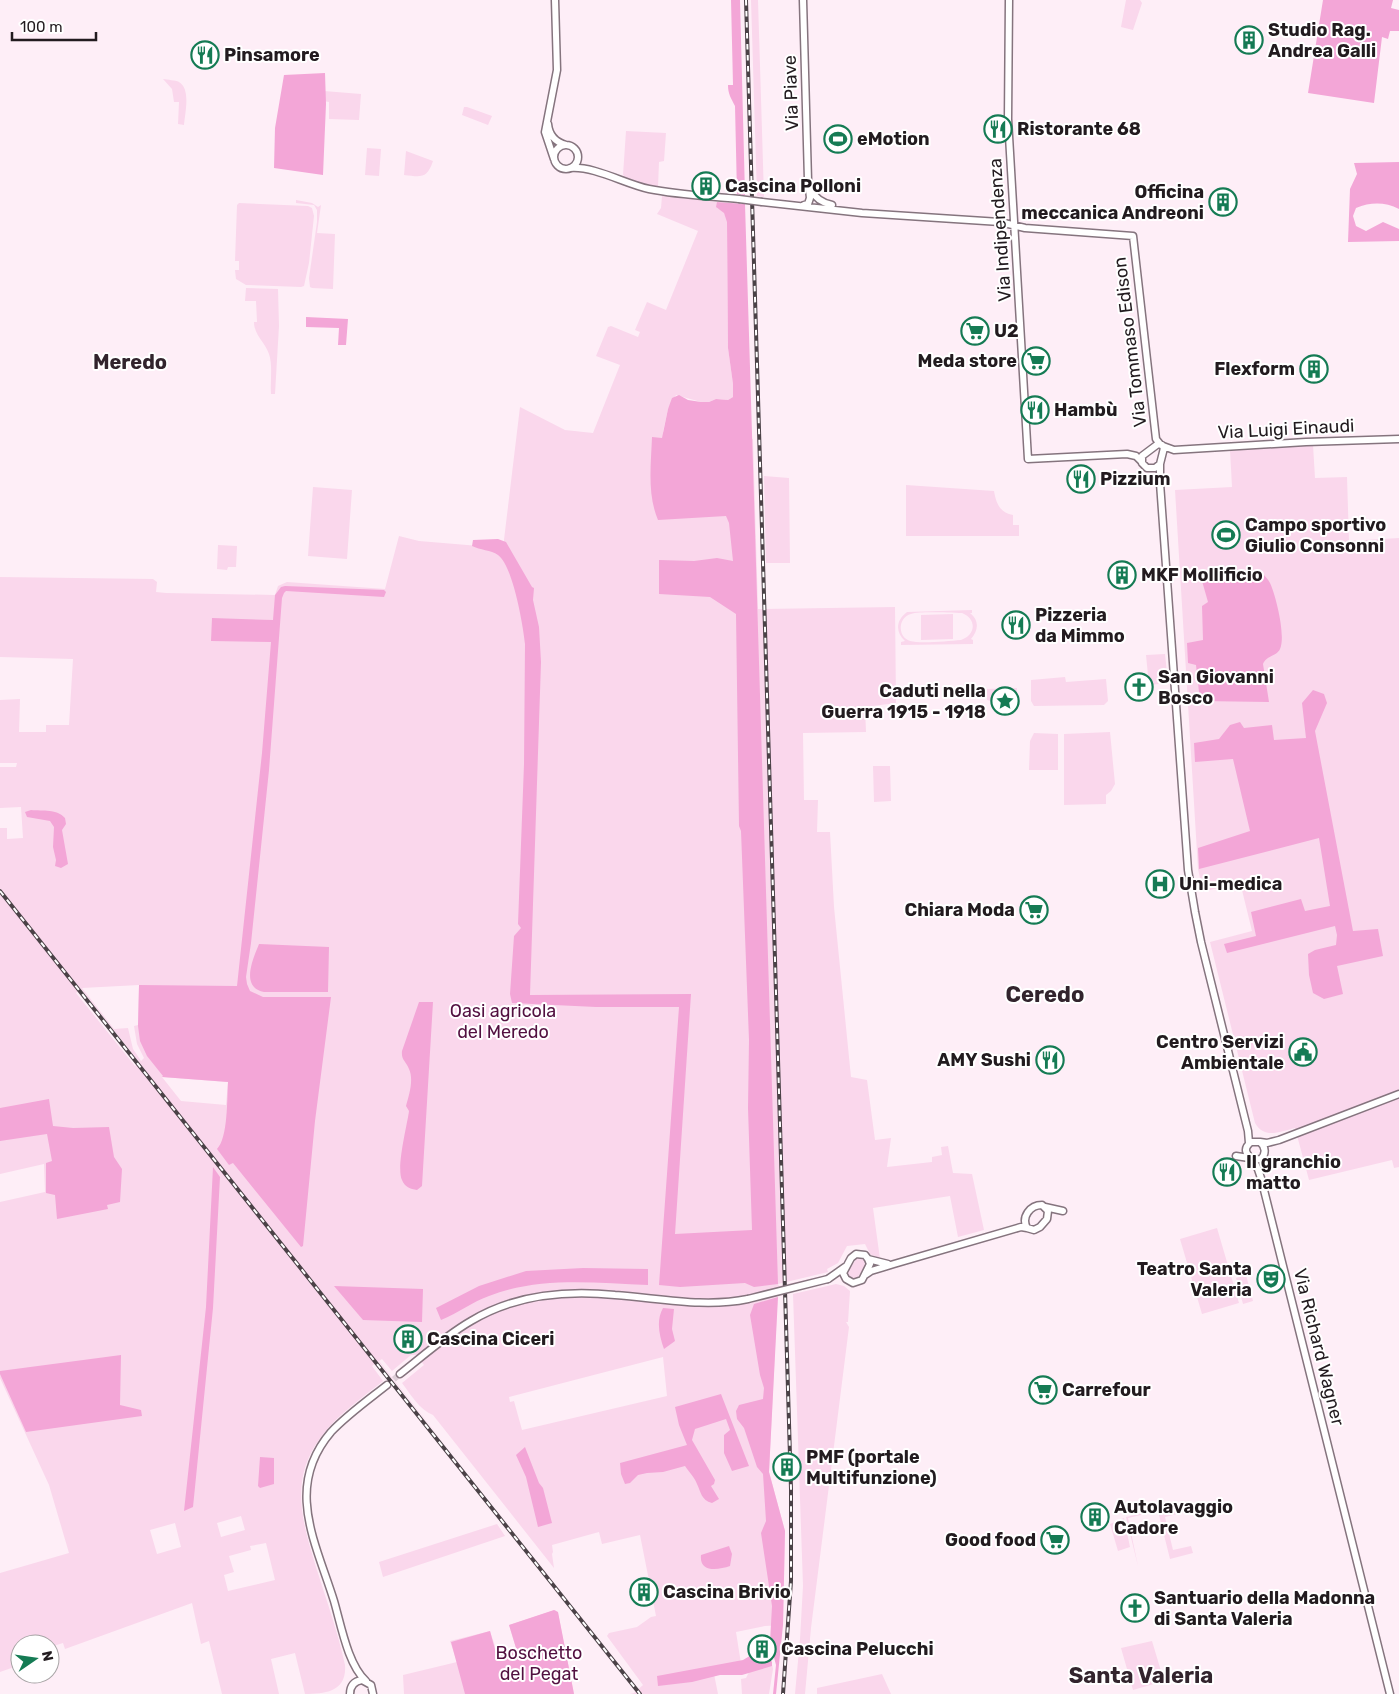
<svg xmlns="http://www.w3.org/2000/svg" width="1399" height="1694" font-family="Rubik,sans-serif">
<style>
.green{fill:#fad7ec;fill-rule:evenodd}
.forest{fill:#f3a6d7}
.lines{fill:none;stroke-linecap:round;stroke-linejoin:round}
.secondary-tunnel{stroke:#ddced7;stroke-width:6;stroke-dasharray:6 3;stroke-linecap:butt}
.secondary-casing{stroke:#85747e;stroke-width:9}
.secondary{stroke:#fff;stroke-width:6}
.rail-casing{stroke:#4b4247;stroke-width:4}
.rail{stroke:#fff;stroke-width:2;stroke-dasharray:5.5;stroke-linecap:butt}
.secondary-bridge-casing{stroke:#85747e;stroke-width:9;stroke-linecap:butt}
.secondary-bridge{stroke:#fff;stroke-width:6}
.labels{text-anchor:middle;stroke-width:4;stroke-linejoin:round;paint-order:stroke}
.poi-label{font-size:18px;font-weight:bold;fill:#221b1f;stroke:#fff;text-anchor:start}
.street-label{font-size:18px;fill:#221b1f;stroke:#fff}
.park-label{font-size:18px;fill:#521040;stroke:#fff}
.quarter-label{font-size:20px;font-weight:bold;fill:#32242d;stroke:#fff}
.district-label{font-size:22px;font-weight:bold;fill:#32242d;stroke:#fff}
</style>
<rect width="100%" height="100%" fill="#feeef7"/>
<path class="green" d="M751 0H758L764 197 757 196Z
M1126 0H1140L1142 3 1133 30 1121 27Z
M163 79C168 80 175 80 179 82 191 89 185 113 184 125L178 124 179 102H174L172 89Z
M324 91 361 94 359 120 329 119V102L323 101Z
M464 107H467L492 116 488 125 462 115Z
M626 131 666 133 664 161 659 162 658 187C648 185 629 184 623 175Z
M367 148 381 149 379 176 365 175Z
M406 151 433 161C427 179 421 177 404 175Z
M662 196 717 202V208L723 211 727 219 728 348 733 384V397L728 400 716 399 709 402H701L676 395 668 409 663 432 753 439 758 609 895 607 896 703 865 707 866 732 803 733 804 800H818L817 832H830L834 907 851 1077 867 1080 875 1140 891 1138 887 1167 932 1162V1157L942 1155 941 1147 948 1146 953 1173 972 1174 984 1230 958 1237 950 1196 873 1208 880 1259 870 1254 865 1244 847 1246 838 1263 827 1269 828 1272 778 1284 779 1286 835 1273 778 1288 769 1472 785 1531 783 1625 765 1626 736 1632 742 1670 714 1674 718 1694H630L634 1693 643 1685 607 1636 609 1633 637 1627 651 1617 656 1616 640 1535 602 1544 599 1532 552 1545 553 1552 552 1554 554 1568 433 1415C419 1409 411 1395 402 1383L424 1365 416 1355H411L392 1371 382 1359 379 1361 453 1455 378 1361 372 1366 383 1381C362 1398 337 1415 321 1437 289 1479 302 1521 316 1567 326 1599 338 1632 345 1665 347 1692 325 1694 305 1694L295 1653 271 1659 279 1694H222L209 1641 201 1644 192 1603 65 1649 63 1643 50 1647V1644H20V1665L0 1672V1573L69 1553 49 1485 0 1378V1202L45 1192 44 1164 0 1174V828H7V839L23 838 21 807 0 808V767H16L17 763H0V700L20 699 19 732H46V725H69L73 659 0 657V577L153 579 157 582 156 592 166 593 275 595 278 586 287 582 385 589 399 536 419 541 503 548 520 407 565 430 593 433 620 365 596 356 608 327 611 326 638 337 640 332 635 330 647 302 666 310 698 231 657 214 661 208ZM139 985 138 1025 134 1026 137 1044 144 1058 141 1061 133 1049 128 1028 114 1029 82 988ZM81 989 139 1062 135 1066 76 993ZM162 1077 228 1082 226 1105 181 1101ZM663 1357 667 1396 522 1430 514 1401 510 1402 509 1397ZM241 1516 245 1530 221 1537 217 1523ZM175 1523 181 1547 157 1554 150 1530ZM266 1543 275 1580 228 1591 224 1575 234 1572 229 1556 251 1550 250 1546Z
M296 200 312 203 318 207 321 205 317 233 335 234 333 289 312 288 310 287 309 278 317 222V210L314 205 296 203Z
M239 203 308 206 312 208 314 216 309 263 304 286 301 287 246 285 236 279 235 270H239V261H235L237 205Z
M246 288 278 289 279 326 275 394H271C270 381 273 366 269 354 265 342 254 335 254 322H257L256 301H245Z
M1313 445 1315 478 1347 477 1349 541 1399 538V1167L1394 1168 1392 1160 1309 1180 1295 1128C1279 1132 1264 1139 1255 1123L1210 942 1252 931 1240 882 1203 892 1198 869 1175 490 1232 487 1230 450Z
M764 476 789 478 790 563H766Z
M906 485 994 491C996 503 1000 513 1013 515V525H1019V536H906Z
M313 487 352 490 347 559 308 556Z
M218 545 237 546 236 567H228L227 570 217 569Z
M972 610V613H970C980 621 978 631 971 639L973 640V644L901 645V642L905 641C895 632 896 620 907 612ZM962 613C977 619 976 635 961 640 948 641 921 644 910 641 897 637 898 617 911 614 921 611 949 613 962 613Z
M953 614V639L921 640V615Z
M1165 654 1168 683 1149 685 1146 655Z
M1065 677 1066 682 1106 679 1108 701 1104 705 1034 706 1031 701V680Z
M1017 688V703L1012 707 987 700 986 689Z
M1110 732 1115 784 1111 791 1106 795V804L1064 805V734Z
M1034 733 1058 734V770H1029L1030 741Z
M873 766H890L891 801 874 802Z
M1217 1228 1239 1303 1202 1314 1180 1239Z
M857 1258 864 1260 865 1266 858 1277 853 1279 848 1275V1271Z
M1246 1275 1253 1301 1243 1304 1236 1278Z
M836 1284 844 1286 850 1291 848 1322H846L849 1327 811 1628 805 1694H795L800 1639 803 1586 793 1294Z
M1183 1504 1185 1506V1512L1165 1517 1173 1550 1191 1546 1193 1553 1170 1559 1158 1511 1128 1518 1138 1566 1126 1517Z
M1124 1518 1130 1547 1118 1551 1110 1524Z
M497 1524 505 1536 383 1577 379 1562Z
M555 1610 558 1613 574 1694H404L403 1675 457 1662 450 1641 490 1631 497 1652 516 1648 509 1625Z
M1152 1641 1164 1681 1133 1690 1121 1648Z
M771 1660 773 1669 769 1694H742L741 1679 746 1678 749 1672 748 1662Z
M882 1674 891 1694H817V1688Z"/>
<path class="forest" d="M731 0H740L745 195 737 194 735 106C731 98 728 94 728 85H733Z
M1323 0H1393L1391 8 1399 10V31H1390L1388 39 1382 37 1374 103 1308 93Z
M325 73 326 104 323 175 274 168 275 128 284 75Z
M1399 162V209C1385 202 1371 202 1356 208L1353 216 1356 226 1366 231 1383 222 1399 229V241L1348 242 1350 189 1357 174 1354 163Z
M717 202 745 204 778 1284 754 1287 745 1283 680 1287 659 1285 679 1007H596L512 1003 510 994 514 936 521 928 518 924 524 764 525 644C523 625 513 566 498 555 491 550 480 550 472 546L473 540 498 539 506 542 532 587 534 588 533 600 539 627 541 662 530 995 691 994 675 1234 752 1230 748 1108 749 1040 741 831 739 826 736 614 710 597 659 594V560L694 561 717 558 733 561 729 523 726 516 658 520C647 494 651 465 652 437L662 438 668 409 672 398 679 395 688 400 701 402H709L716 399 728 400 733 397V384L728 348 727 222 724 213 716 207Z
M306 317 348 319 346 345H338L339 328 306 327Z
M1241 570 1260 571C1264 575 1268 579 1270 583 1276 596 1286 636 1280 649 1277 656 1266 656 1263 664L1269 702 1200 701 1196 665 1188 663 1187 643 1203 640 1202 606 1208 602 1202 581Z
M285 586 384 590 386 592 384 597 286 591 284 593 282 598 269 770 251 943 246 977 247 984 250 991 263 997H331L315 1121 303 1246 301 1247 233 1163 229 1165 217 1149C228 1138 227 1099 228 1082L162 1077 163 1076 147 1056 140 1041 138 1026 139 985 237 986 262 753 271 642 211 641 212 618 273 620 275 595 281 587Z
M1313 690 1324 694 1327 703 1315 731 1353 931 1378 929 1383 956 1337 966 1343 994 1324 999 1313 993 1309 975 1308 954 1315 950 1336 945 1337 935 1335 926 1227 953 1224 944 1256 936 1251 912 1301 899 1305 911 1330 906 1319 838 1199 869 1198 848 1250 831 1233 759 1195 762 1194 743 1219 739 1230 725 1240 722 1244 728 1272 725 1274 740 1306 738 1302 703Z
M31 810C43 811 57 809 65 818L66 824 62 830 68 864 61 868 55 866 56 860 53 847 54 827 50 821 27 817 25 812Z
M259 944 329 947 328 992H264C240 987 253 959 259 944Z
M419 1002H433L422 1186 417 1190C410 1189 405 1187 402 1180 396 1168 407 1126 409 1111L406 1106C409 1095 414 1080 409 1069 406 1061 401 1060 402 1051Z
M49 1099 53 1126 73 1128 109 1127 114 1157 122 1169 120 1202 107 1205 108 1209 57 1219 55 1195 46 1193V1163L52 1161 47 1134 0 1141V1108Z
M213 1167 220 1177 213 1308 193 1507 184 1511 206 1307Z
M583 1268 648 1269V1285C595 1283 540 1276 489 1296 472 1302 458 1313 441 1320L436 1308 479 1286 526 1271Z
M334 1286 423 1289 422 1322 363 1320Z
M778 1297 769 1472 785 1531 783 1625 776 1694H773L776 1665 770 1642 772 1606 761 1533 766 1521 763 1474 757 1467 744 1428 737 1419 736 1411 739 1405 763 1399 764 1388 760 1375 750 1315 754 1304Z
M663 1308 674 1309 672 1329 675 1341 664 1349C659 1335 656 1320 663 1308Z
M121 1355 120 1405 141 1410 142 1416 26 1432 0 1374V1371Z
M721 1394 749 1466 732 1471 724 1453V1435L730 1430 726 1419 695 1429 692 1440 715 1480 714 1484 711 1486 719 1499 712 1503C701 1500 701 1492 697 1484 695 1478 689 1472 685 1466L663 1472 647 1473 638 1475 630 1483 625 1484 621 1474 620 1463 687 1445 679 1425 675 1407Z
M525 1447 539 1483 543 1488 552 1523 538 1527 526 1477 516 1455Z
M260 1457 274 1458V1484L260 1488 258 1486Z
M729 1546 732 1554 730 1566C718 1570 699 1573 701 1555Z
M554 1610 558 1612 574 1694H465L451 1642 490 1631 496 1653 516 1648 509 1625Z
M753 1654 760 1659 769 1658 772 1662V1666L742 1675H720L692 1682 658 1686 657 1676 743 1660Z"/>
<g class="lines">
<path class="secondary-tunnel" d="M387 1385 400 1374"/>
<g class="secondary-casing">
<path id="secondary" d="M803 0 808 180 810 198 808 204 804 205
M1009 0 1008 119 1028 459 1127 454 1136 456 1142 462
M548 124C549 135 555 142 566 145
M554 157a12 12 0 1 1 24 0a12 12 0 1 1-24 0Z
M554 159 545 132 557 70 555 0
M570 168C595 166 625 184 649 189 679 195 709 196 739 199
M811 190C815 198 823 203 832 205
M762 202 862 213 1000 222 1025 228 1133 236 1156 439 1160 444
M1158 444 1162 445 1164 448 1160 464 1155 468H1147L1142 463V456Z
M1163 446 1174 450 1306 442 1399 439
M1160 464V483L1188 870 1195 912 1201 942 1248 1131 1249 1143
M1260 1142 1267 1143 1279 1140 1399 1094
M1236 1156 1249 1158
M1251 1160 1261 1159C1266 1154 1266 1147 1260 1142H1251C1241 1150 1248 1155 1254 1162 1258 1167 1259 1173 1261 1178L1390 1694
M1042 1205 1048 1211 1047 1219 1040 1227 1034 1230 1027 1228C1021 1217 1030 1205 1042 1205Z
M1045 1207 1063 1211
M856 1254 865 1255 868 1259 870 1264 862 1280 853 1283 846 1279 843 1273 851 1258Z
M868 1259 888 1264
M865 1275 871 1271 894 1264 1021 1227 1027 1228
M828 1279 845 1267
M400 1374C423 1356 445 1336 471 1321 514 1295 565 1290 615 1295 659 1298 704 1308 748 1299
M366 1681C348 1665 341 1625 334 1601 316 1543 284 1487 331 1432 347 1415 368 1400 387 1385
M350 1694C350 1686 354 1681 362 1680L371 1685 373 1694"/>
</g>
<use href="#secondary" class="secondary"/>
<g class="rail-casing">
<path id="rail" d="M746 0 791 1489V1581L783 1694
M0 891 640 1694"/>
</g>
<use href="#rail" class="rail"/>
<g class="secondary-bridge-casing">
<path id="secondary-bridge" d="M739 199 762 202
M748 1299 828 1279"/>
</g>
<use href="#secondary-bridge" class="secondary-bridge"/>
</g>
<defs>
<g id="building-ring" transform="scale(1.4375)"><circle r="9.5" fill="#fff" stroke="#157b54" stroke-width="1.5"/><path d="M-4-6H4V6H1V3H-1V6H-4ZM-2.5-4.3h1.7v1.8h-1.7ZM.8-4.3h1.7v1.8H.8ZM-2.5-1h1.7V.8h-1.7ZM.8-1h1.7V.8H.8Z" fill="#157b54"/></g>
<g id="restaurant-ring" transform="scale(1.4375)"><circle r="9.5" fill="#fff" stroke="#157b54" stroke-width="1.5"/><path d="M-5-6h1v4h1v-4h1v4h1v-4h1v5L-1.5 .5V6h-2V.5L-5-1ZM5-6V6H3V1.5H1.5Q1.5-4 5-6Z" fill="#157b54"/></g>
<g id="stadium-ring" transform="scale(1.4375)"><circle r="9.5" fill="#fff" stroke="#157b54" stroke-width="1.5"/><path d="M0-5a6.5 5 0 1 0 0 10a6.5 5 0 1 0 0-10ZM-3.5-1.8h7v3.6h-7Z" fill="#157b54"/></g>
<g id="supermarket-ring" transform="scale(1.4375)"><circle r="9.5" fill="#fff" stroke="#157b54" stroke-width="1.5"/><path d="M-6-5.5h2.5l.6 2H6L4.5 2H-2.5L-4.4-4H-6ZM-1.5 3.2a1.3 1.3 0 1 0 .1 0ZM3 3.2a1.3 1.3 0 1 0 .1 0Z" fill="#157b54"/></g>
<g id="church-ring" transform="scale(1.4375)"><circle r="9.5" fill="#fff" stroke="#157b54" stroke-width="1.5"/><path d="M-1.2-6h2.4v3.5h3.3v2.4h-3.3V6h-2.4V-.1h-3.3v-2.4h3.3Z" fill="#157b54"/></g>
<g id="sight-ring" transform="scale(1.4375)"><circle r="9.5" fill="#fff" stroke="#157b54" stroke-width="1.5"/><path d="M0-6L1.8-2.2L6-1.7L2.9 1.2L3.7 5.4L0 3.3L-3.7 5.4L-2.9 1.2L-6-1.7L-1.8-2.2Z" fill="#157b54"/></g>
<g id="hospital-ring" transform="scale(1.4375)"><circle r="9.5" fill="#fff" stroke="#157b54" stroke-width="1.5"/><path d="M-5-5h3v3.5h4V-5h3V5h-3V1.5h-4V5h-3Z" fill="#157b54"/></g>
<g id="civic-ring" transform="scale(1.4375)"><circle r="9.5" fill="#fff" stroke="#157b54" stroke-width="1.5"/><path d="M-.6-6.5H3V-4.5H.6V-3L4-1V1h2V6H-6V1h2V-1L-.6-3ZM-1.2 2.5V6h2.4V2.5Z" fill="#157b54"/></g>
<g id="theatre-ring" transform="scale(1.4375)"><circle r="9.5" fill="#fff" stroke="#157b54" stroke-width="1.5"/><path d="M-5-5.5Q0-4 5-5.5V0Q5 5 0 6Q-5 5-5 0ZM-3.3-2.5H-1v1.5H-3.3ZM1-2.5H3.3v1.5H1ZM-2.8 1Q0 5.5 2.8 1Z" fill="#157b54"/></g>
</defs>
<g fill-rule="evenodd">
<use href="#building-ring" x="1249" y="40"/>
<use href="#restaurant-ring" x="205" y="55"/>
<use href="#restaurant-ring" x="998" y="129"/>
<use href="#stadium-ring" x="838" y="139"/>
<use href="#building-ring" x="706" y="186"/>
<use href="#building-ring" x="1223" y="202"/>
<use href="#supermarket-ring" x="975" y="331"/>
<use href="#supermarket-ring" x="1036" y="361"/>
<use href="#building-ring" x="1314" y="369"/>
<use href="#restaurant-ring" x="1035" y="410"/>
<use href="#restaurant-ring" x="1081" y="479"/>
<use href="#stadium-ring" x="1226" y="535"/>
<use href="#building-ring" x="1122" y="575"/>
<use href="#restaurant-ring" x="1016" y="625"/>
<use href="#church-ring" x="1139" y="687"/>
<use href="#sight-ring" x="1005" y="701"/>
<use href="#hospital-ring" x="1160" y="884"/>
<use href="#supermarket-ring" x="1034" y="910"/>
<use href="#civic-ring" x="1303" y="1052"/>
<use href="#restaurant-ring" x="1050" y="1060"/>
<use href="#restaurant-ring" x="1227" y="1172"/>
<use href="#theatre-ring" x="1271" y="1279"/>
<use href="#building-ring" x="408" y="1339"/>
<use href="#supermarket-ring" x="1043" y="1390"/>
<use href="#building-ring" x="787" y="1467"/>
<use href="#building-ring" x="1095" y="1517"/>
<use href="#supermarket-ring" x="1055" y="1540"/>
<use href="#building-ring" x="644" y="1592"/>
<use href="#church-ring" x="1135" y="1608"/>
<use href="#building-ring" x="762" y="1649"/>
</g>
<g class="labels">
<g class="poi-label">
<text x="1268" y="36">Studio Rag.<tspan x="1268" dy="21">Andrea Galli</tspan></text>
<text x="224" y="61">Pinsamore</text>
<text x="1017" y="135">Ristorante 68</text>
<text x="857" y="145">eMotion</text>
<text x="725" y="192">Cascina Polloni</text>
<text x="1204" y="198" text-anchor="end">Officina<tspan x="1204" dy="21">meccanica Andreoni</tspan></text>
<text x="994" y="337">U2</text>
<text x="1017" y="367" text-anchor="end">Meda store</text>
<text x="1295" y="375" text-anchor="end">Flexform</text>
<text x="1054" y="416">Hambù</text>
<text x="1100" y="485">Pizzium</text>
<text x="1245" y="531">Campo sportivo<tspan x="1245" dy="21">Giulio Consonni</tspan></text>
<text x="1141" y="581">MKF Mollificio</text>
<text x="1035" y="621">Pizzeria<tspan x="1035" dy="21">da Mimmo</tspan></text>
<text x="1158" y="683">San Giovanni<tspan x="1158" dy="21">Bosco</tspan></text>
<text x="986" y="697" text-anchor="end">Caduti nella<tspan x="986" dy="21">Guerra 1915 - 1918</tspan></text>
<text x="1179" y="890">Uni-medica</text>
<text x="1015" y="916" text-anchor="end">Chiara Moda</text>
<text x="1284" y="1048" text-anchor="end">Centro Servizi<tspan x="1284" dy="21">Ambientale</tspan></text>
<text x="1031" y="1066" text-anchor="end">AMY Sushi</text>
<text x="1246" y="1168">Il granchio<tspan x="1246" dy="21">matto</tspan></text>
<text x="1252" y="1275" text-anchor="end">Teatro Santa<tspan x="1252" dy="21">Valeria</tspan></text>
<text x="427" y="1345">Cascina Ciceri</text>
<text x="1062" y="1396">Carrefour</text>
<text x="806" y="1463">PMF (portale<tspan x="806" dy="21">Multifunzione)</tspan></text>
<text x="1114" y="1513">Autolavaggio<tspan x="1114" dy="21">Cadore</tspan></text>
<text x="1036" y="1546" text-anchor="end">Good food</text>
<text x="663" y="1598">Cascina Brivio</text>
<text x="1154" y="1604">Santuario della Madonna<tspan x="1154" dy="21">di Santa Valeria</tspan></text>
<text x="781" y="1655">Cascina Pelucchi</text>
</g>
<g class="street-label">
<text transform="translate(791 93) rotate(-92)" y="6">Via Piave</text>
<text transform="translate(1000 230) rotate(-94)" y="6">Via Indipendenza</text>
<text transform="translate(1130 342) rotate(-97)" y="6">Via Tommaso Edison</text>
<text transform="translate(1286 429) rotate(-3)" y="6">Via Luigi Einaudi</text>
<text transform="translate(1319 1347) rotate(76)" y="6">Via Richard Wagner</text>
</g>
<g class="park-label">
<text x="503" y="1017">Oasi agricola<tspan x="503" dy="21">del Meredo</tspan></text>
<text x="539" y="1659">Boschetto<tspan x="539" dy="21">del Pegat</tspan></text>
</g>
<g class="quarter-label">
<text x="130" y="369">Meredo</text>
</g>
<g class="district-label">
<text x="1045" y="1002">Ceredo</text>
<text x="1141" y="1683">Santa Valeria</text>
</g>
</g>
<g transform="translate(35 1659) rotate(77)"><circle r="24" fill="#ffffff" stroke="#a7a4a5"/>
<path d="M0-4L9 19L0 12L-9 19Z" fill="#157b54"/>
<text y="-8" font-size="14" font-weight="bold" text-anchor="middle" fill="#221b1f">N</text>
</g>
<path d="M12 32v8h84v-8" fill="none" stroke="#221b1f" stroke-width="2.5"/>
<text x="20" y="32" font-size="15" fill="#221b1f" stroke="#ffffff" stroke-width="4" paint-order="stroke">100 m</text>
</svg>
